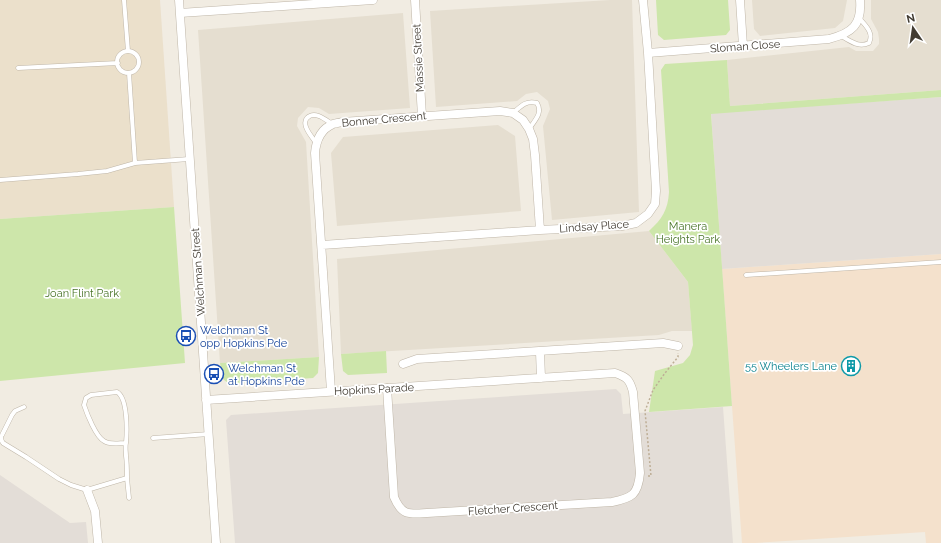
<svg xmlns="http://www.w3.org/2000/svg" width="941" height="543" font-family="Raleway,sans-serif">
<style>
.residential{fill:#e5ded0}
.commercial{fill:#f4e1cc}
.industrial{fill:#e3ddd7}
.education{fill:#ebe0cb}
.green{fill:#cde6aa}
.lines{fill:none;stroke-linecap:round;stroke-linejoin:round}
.lane-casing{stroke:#bfb6a8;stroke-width:5}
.street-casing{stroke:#bfb6a8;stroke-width:9}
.path{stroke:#beae96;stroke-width:1.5;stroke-dasharray:2 2;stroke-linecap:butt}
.lane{stroke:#fff;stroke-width:4}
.street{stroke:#fff;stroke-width:8}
.labels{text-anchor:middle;stroke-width:3.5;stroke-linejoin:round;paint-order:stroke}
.street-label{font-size:11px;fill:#423c33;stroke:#fff}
.park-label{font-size:11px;fill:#477327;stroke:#fff}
.transit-label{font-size:11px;fill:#164399;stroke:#fff;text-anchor:start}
.culture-label{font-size:11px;fill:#0d838f;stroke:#fff;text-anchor:end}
</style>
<rect width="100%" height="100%" fill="#f1ece2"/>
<path class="residential" d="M610 0H632L639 212 552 220 543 126 550 109 548 101 537 92 526 94 517 101 436 107 430 11Z
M752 0H847L843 21 835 28 760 36 754 29Z
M871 0H941V90L730 106 727 60 849 47 856 51H873L879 44V39L878 32 871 19Z
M403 13 410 108 329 114 319 108 308 107 298 118 297 126 306 142 319 357 220 363 198 30Z
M498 125 515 136 521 211 337 226 331 153 343 137Z
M649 231 688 282 692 331H672L659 335 341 354 337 259Z"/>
<path class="commercial" d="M941 254V543H926L925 532 755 543H742L722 269Z"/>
<path class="industrial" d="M941 97V254L722 269 711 113Z
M616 389 621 394 623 414 723 407 733 543H235L226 420 231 415Z
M0 475 70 523 86 522 88 543H0Z"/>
<path class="education" d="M0 0H160L174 207 0 219Z"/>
<path class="green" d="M656 0H728L730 30 726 35 664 40 658 35Z
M727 60 730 106 941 90V97L711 114 732 406 649 412 655 371 683 363 690 355 693 345 688 282 649 231C662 219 668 210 669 192L661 70 665 64Z
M174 207 185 363 0 381V219Z
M386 351 387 373 348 375 343 371 341 354Z
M319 357 318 373 313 378 229 384 223 379 220 363Z"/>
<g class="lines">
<g class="lane-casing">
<path id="lane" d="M124 0 128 51
M841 36C851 41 858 48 869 43 874 33 866 26 860 19
M117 62a11 11 0 1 1 22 0a11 11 0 1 1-22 0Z
M18 68 118 63
M129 73 135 163 189 159
M513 113C521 106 526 100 537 103 543 113 535 120 529 129
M316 143C313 138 308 133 306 127 305 124 305 120 307 118 315 110 326 120 332 124
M0 180 78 174 107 171 135 163
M746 275 941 262
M24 407 15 411 12 415 2 435C0 438 1 440 3 443L26 457 59 479 71 485 87 490 127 478C127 471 127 463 126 456 126 452 125 447 126 443 127 432 128 398 117 392L91 395 86 398 84 405C87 414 96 437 104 441 109 445 119 443 126 443
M153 438 209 434
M127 478 129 498"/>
</g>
<g class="street-casing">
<path id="street" d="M179 0 216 543
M415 0 422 116
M740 0 743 46
M180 13 373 0
M648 53 829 39C852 33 862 25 860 0
M322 245 540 230 622 226 636 223 648 214 655 204 656 191 648 53 643 0
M540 352 541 378
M403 364 417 359 663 343 678 346
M331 391 315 153C316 141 321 129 333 124 335 123 339 123 342 122L500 111 513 113 523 120 529 129 533 139 535 155 540 230
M206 400 615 373C627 377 630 380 633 392L640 473C638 495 632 498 612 502L427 513C409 514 402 516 394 497L387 388
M87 490 95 511 98 543"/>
</g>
<path class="path" d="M648 476H651L645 411 653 390 665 373 678 357V353"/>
<use href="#lane" class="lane"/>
<use href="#street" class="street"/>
</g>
<defs>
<g id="bus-ring" transform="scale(1)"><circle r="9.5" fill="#fff" stroke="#1a4fb4" stroke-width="1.5"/><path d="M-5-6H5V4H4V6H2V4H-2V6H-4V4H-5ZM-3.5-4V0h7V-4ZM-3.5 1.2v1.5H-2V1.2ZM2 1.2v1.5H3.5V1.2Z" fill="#1a4fb4"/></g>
<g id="building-ring" transform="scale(1)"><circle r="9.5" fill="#fff" stroke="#0f9aa8" stroke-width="1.5"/><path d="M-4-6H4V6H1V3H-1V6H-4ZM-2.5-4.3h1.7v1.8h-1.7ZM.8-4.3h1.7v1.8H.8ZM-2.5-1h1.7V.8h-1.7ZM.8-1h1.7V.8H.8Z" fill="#0f9aa8"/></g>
</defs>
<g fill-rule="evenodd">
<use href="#bus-ring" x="186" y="336"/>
<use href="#building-ring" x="851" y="366"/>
<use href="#bus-ring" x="214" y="374"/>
</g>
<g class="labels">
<g class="street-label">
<text transform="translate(745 46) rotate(-4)" y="4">Sloman Close</text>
<text transform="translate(418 58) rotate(-93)" y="4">Massie Street</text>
<text transform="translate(384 119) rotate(-5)" y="4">Bonner Crescent</text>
<text transform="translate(594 226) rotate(-4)" y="4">Lindsay Place</text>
<text transform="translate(198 272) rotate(-94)" y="4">Welchman Street</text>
<text transform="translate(374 389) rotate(-3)" y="4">Hopkins Parade</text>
<text transform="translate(513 508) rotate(-4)" y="4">Fletcher Crescent</text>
</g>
<g class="park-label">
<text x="688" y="230">Manera<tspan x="688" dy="13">Heights Park</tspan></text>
<text x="82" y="297">Joan Flint Park</text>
</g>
<g class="transit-label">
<text x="200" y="334">Welchman St<tspan x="200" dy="13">opp Hopkins Pde</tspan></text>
<text x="228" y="372">Welchman St<tspan x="228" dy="13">at Hopkins Pde</tspan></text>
</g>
<g class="culture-label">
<text x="837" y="370">55 Wheelers Lane</text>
</g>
</g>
<g transform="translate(913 28) rotate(347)" stroke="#ffffff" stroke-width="3" paint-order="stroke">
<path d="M0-3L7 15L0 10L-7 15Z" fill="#423c33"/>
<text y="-6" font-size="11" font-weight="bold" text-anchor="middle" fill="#423c33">N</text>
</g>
</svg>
